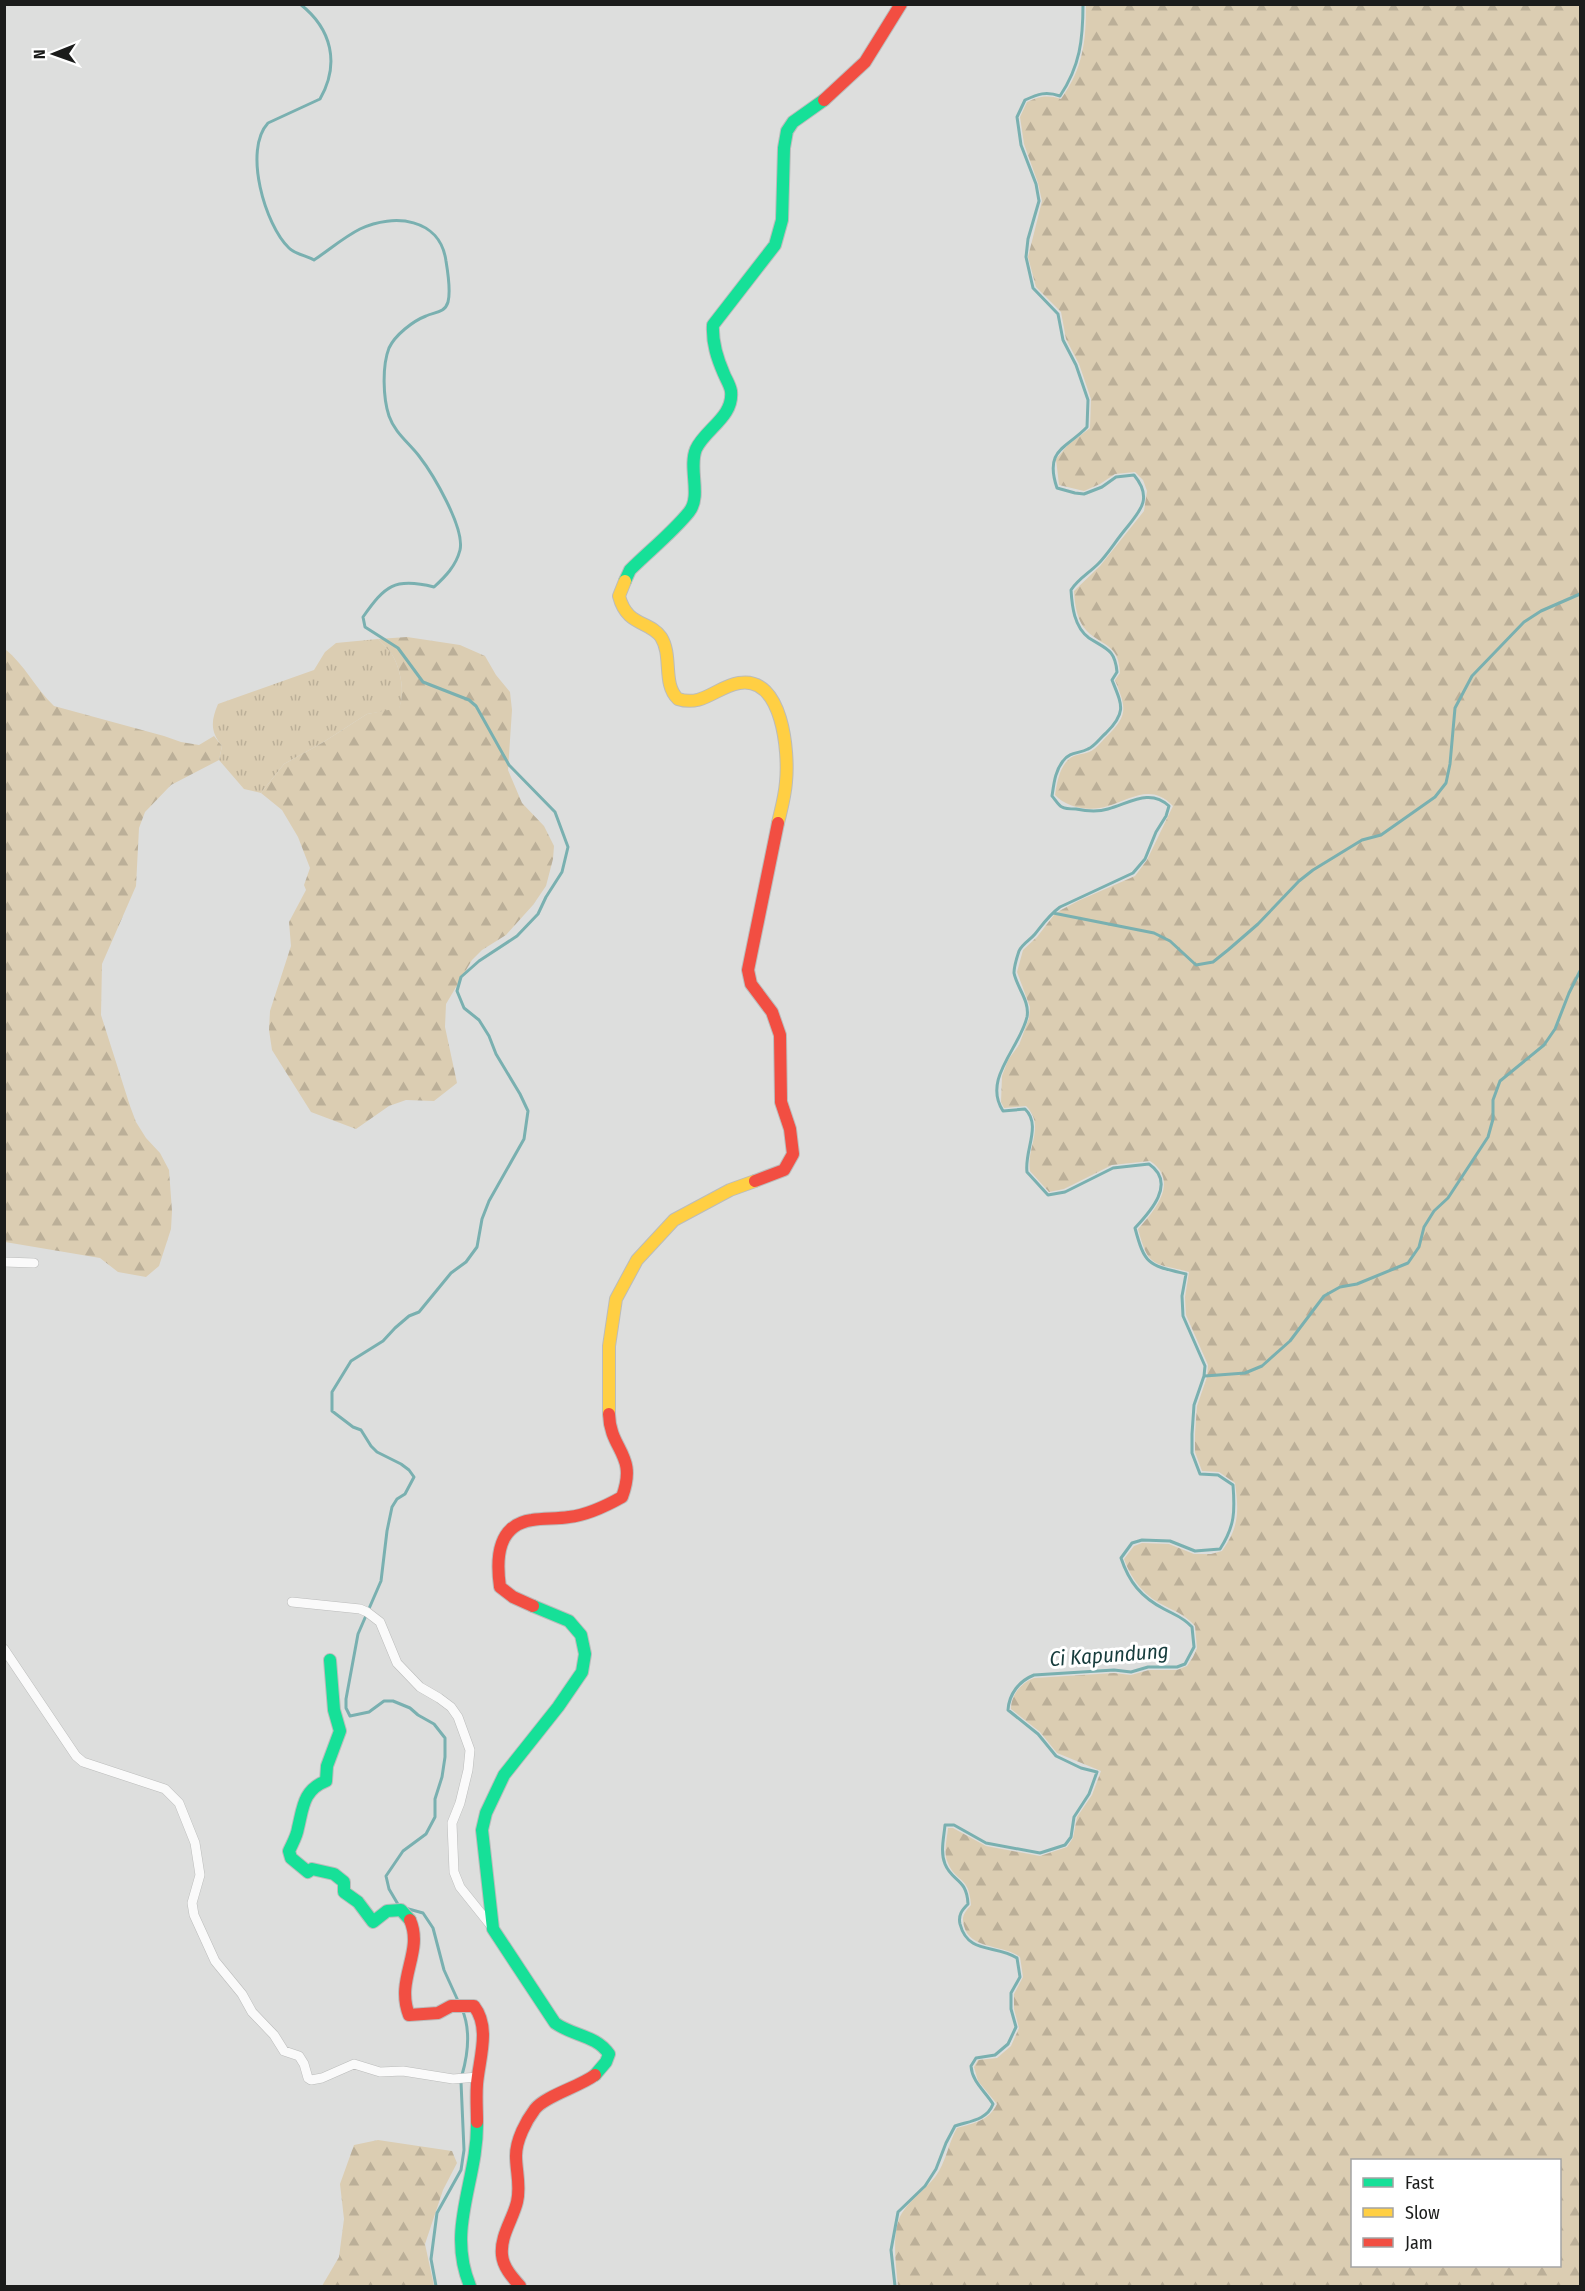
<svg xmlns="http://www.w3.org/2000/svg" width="1585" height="2291" font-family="'Fira Sans Condensed',sans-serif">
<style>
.grass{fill:url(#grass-tufts)}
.forest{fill:url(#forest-firs);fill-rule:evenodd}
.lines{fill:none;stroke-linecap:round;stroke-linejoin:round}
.stream{stroke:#79b0b0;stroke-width:3}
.street-casing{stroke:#bbbcbb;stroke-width:10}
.fast-casing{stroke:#bbbcbb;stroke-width:14}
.slow-casing{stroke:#bbbcbb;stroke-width:14}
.jam-casing{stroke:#bbbcbb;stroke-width:14}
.street{stroke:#fafafa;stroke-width:9}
.fast{stroke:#16e098;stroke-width:12}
.slow{stroke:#ffcf43;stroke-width:12}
.jam{stroke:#f24e42;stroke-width:12}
.labels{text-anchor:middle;stroke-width:6;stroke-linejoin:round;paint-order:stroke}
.water-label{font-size:21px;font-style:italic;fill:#163c3c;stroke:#fff}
</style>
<defs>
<pattern id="grass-tufts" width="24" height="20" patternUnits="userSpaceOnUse" patternTransform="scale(1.5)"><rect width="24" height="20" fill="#dbcdb2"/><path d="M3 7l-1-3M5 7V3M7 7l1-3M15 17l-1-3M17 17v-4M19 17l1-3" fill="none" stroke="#bbaf98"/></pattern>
<pattern id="forest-firs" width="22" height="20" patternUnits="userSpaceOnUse" patternTransform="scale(1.5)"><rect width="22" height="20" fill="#dbcdb2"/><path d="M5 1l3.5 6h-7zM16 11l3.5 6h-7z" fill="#bbaf98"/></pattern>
</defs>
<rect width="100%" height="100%" fill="#dddedd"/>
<path class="grass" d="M378 639C383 645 391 651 394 658 401 672 405 693 399 709L367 714 322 743 284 764 261 793 244 789 219 760 222 746C210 731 211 721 218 704L314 670 325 652 336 643Z"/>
<path class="forest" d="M1086 5H1580V2286H898C896 2267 891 2230 902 2213 912 2197 930 2187 939 2171 947 2157 949 2142 957 2128 974 2123 989 2121 997 2104L978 2081 974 2067 978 2060 997 2058 1011 2046 1019 2028 1014 2009V1994L1023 1977 1020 1957C1003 1944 970 1950 964 1926 961 1916 965 1912 971 1905 969 1875 956 1883 948 1863 943 1853 947 1839 948 1828H953L986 1846 1040 1856 1067 1847 1073 1838 1077 1817 1092 1795 1101 1771 1057 1753 1040 1732 1011 1709C1011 1695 1021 1683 1034 1678L1114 1673 1131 1675 1149 1670H1177L1187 1666 1193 1657 1197 1648 1195 1626C1186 1616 1179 1613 1167 1607 1145 1597 1132 1581 1124 1559L1134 1546 1142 1543 1169 1544 1194 1554H1211L1222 1551C1239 1527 1239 1512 1235 1483L1219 1472 1202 1471 1195 1452V1434L1197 1406 1207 1377 1208 1365 1186 1315 1185 1297 1189 1272C1153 1262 1149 1269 1138 1229 1155 1210 1180 1181 1150 1161L1112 1165 1064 1189 1049 1192 1030 1171C1026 1147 1046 1126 1026 1106L1004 1108 1001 1102 1002 1076 1008 1060 1019 1045 1029 1018 1030 1007 1017 972 1023 950 1037 937 1054 915 1061 910 1080 900 1135 876 1147 860 1173 806C1151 783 1132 799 1108 806 1090 812 1067 808 1055 795 1057 783 1059 770 1067 761 1073 754 1081 755 1089 752 1095 750 1101 742 1106 737 1129 715 1126 708 1115 680L1120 673C1118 646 1108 648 1090 634 1077 623 1075 606 1074 591L1100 566 1144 511 1147 491 1143 480 1135 472 1115 474 1100 484 1084 491 1059 485 1056 459 1068 445 1090 428 1091 399 1079 364 1066 339 1061 312 1036 287 1028 257 1042 201 1038 183 1024 144 1020 117 1027 102C1041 96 1047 95 1061 99 1083 68 1086 42 1086 5ZM1352 2160H1560V2266H1352Z
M407 637 460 645 485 656 496 675 510 692 512 710 508 770 522 803 544 826 554 846 553 859 546 886 533 905 506 935 482 950 472 960 446 1004 445 1027 457 1083 434 1101 406 1100 389 1106 356 1129 311 1112 272 1050 269 1030 270 1011 291 946 289 922 306 890 304 885 310 868 298 837 282 810 261 793 284 764 322 743 367 714 399 708C405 693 401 672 394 658 391 651 383 645 378 639Z
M5 649C25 665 35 688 54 706L164 736 181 742 199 745 214 736 222 746 219 760 171 785 145 812 139 828 136 886 102 964 101 1015 130 1106 136 1122 146 1138 160 1153 169 1170 172 1211 171 1229 159 1266 146 1277 118 1272 100 1258 5 1242Z
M378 2140 452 2151 457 2163 443 2190 425 2244 434 2286H322L339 2257 344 2219 340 2184 354 2145Z"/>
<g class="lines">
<path class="stream" d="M300 4C332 29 340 64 320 99L268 123C243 150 265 225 289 248 295 254 307 256 314 260 329 250 344 237 360 229 394 213 440 218 446 261 448 273 451 291 448 302 445 313 434 312 426 316 413 321 395 335 389 348 382 366 383 398 389 416 395 433 408 442 419 456 433 474 465 528 460 550 456 566 445 577 434 587 394 577 385 586 363 617L365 627 398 648 423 682 469 700 476 706 509 765 555 812 568 847 562 872 546 897 538 914 517 936 479 961 461 977 457 991 464 1008 479 1020 489 1036 496 1054 520 1094 528 1111 524 1139 489 1201 482 1219 477 1247 466 1262 451 1273 419 1312 409 1316 395 1328 383 1341 351 1361 332 1392V1411L353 1427 361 1430 371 1446 377 1452 401 1464 409 1470 414 1477 405 1494 397 1499 392 1507 387 1531 381 1581 358 1634 346 1699V1708L350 1716 369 1712 384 1701H393L410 1708 418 1715 434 1724 445 1738V1757L442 1777 435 1799V1817L426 1834 403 1851 386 1876 389 1889 399 1906
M1053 913 1154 933 1170 941 1196 965 1213 962 1228 950 1258 924 1299 881 1313 870 1362 840 1381 835 1435 797 1446 783 1450 764 1455 708 1472 676 1524 622 1541 611 1580 594
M1205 1376 1245 1373 1262 1366 1290 1341 1324 1296 1340 1287 1357 1284 1408 1263 1419 1247 1424 1227 1434 1211 1448 1198 1488 1137 1493 1119V1100L1500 1081 1544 1045 1555 1029 1569 993 1580 971
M405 1908 423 1913 433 1928 444 1970 459 2003
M462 2009C471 2030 468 2054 462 2075
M436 2286 431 2259 437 2213 461 2170 464 2150 461 2082
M895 2286 891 2250 898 2212 925 2186 936 2169 946 2143 955 2126C970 2121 987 2120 993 2104 985 2091 972 2082 971 2066L976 2058 995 2055 1008 2044 1016 2027 1011 2009V1993L1020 1977 1017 1958C996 1944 968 1955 960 1924 958 1915 962 1910 968 1904 967 1878 952 1882 945 1864 940 1852 944 1837 945 1825H954L986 1843 1040 1853 1065 1845 1071 1837 1074 1817 1089 1794 1097 1772 1081 1768 1056 1756 1038 1734 1008 1710C1009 1694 1019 1681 1034 1675L1114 1670 1131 1672 1148 1667H1177L1185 1664 1194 1647 1192 1627C1183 1617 1175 1615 1164 1609 1141 1597 1129 1582 1121 1558L1132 1543 1142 1540 1170 1541 1195 1551 1220 1549C1235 1526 1235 1511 1233 1485L1218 1475 1200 1474 1192 1453V1434L1194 1405 1204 1376 1205 1366 1183 1316 1182 1296 1186 1274C1149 1265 1145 1266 1135 1228 1150 1212 1177 1183 1149 1164L1113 1168 1065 1192 1048 1195 1027 1172C1024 1151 1042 1125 1025 1109L1003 1111C982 1079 1020 1048 1027 1017 1030 1001 1017 988 1014 973 1014 968 1017 957 1019 951 1022 944 1030 940 1035 934 1043 924 1049 915 1060 907L1133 873 1145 859 1156 832 1166 816 1169 806C1150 788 1130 803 1108 809 1098 812 1086 811 1076 809 1072 809 1065 809 1062 807 1058 805 1055 799 1052 796 1054 783 1055 771 1063 761 1070 751 1079 754 1088 749 1095 746 1100 738 1106 733 1127 712 1122 705 1112 680L1117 672C1115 649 1106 649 1089 638 1074 627 1072 606 1071 590 1078 579 1089 573 1098 564 1107 555 1115 542 1124 531 1139 512 1154 499 1134 475L1116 477 1102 487 1084 494 1075 493 1057 488C1044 449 1066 449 1087 427L1088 400 1076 365 1063 340 1058 314 1033 288 1026 257 1028 239 1039 201 1036 184 1021 145 1017 117 1025 100C1038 94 1046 91 1060 96 1080 66 1083 40 1083 4"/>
<g class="street-casing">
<path id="street" d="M4 1262 34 1263
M292 1602 360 1609 367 1612 380 1622 397 1663 420 1687 439 1698 451 1707 458 1717 470 1750 468 1770 460 1803 452 1823 454 1872 460 1887 492 1927
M4 1649 76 1756 83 1762 165 1789 179 1803 195 1843 200 1875 192 1903 194 1915 215 1961 242 1994 252 2012 274 2035 284 2051 299 2056 304 2064 308 2078 311 2080 322 2078 354 2064 380 2072 403 2071 453 2079 478 2077"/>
</g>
<g class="fast-casing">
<path id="fast" d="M625 581 630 570C649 551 672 533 689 512 702 496 688 468 696 449 705 429 734 417 731 391 730 385 726 379 724 374 717 358 712 343 713 325L775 245 782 220 784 148 787 131 793 122 824 100
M533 1606 569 1621 581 1635 585 1654 582 1672 558 1707 504 1775 486 1813 482 1830 493 1929 555 2023C573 2036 596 2035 609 2054L606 2062 595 2075
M330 1660 334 1710 340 1731 327 1766 326 1781C303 1790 303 1808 298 1828 297 1836 292 1844 289 1851L291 1858 308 1872 312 1869 334 1874 344 1882V1892L358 1902 373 1922 387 1911 401 1910 410 1920
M470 2286C446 2228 478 2181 477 2122"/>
</g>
<g class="slow-casing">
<path id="slow" d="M625 581 619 596C627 627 649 620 661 637 673 656 662 684 678 699 703 707 716 687 739 683 783 675 789 753 786 782 785 796 781 810 778 823
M609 1414V1346L616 1299 637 1260 674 1220 730 1190 755 1181"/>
</g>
<g class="jam-casing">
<path id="jam" d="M824 100 865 62 901 4
M755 1181 784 1170 793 1154 790 1129 781 1102 780 1035 772 1012 751 984 748 970 778 823
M533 1606 513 1597 500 1587C496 1559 497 1525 532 1520 544 1518 557 1519 569 1517 588 1515 606 1506 622 1497 638 1454 610 1451 609 1414
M410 1920C424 1952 395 1979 409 2015L438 2013 451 2006H474C491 2028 479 2059 477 2084 476 2097 477 2109 477 2122
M520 2286C512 2277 503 2267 502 2255 500 2236 513 2219 517 2202 521 2186 516 2171 516 2156 516 2140 526 2121 535 2109 545 2096 579 2087 595 2075"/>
</g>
<use href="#street" class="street"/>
<use href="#fast" class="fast"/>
<use href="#slow" class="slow"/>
<use href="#jam" class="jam"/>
</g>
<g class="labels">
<g class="water-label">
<text transform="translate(1109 1655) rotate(-4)" y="7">Ci Kapundung</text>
</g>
</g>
<rect width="1585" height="2291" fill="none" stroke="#1b1c1b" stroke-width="12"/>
<rect x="1351" y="2159" width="210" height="108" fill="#ffffff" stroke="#a4a4a4" stroke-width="1.5"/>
<rect x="1363" y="2178" width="30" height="9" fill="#16e098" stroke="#a4a4a4" stroke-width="1.5"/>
<text x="1405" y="2189" font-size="18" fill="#1b1c1b">Fast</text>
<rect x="1363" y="2208" width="30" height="9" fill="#ffcf43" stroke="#a4a4a4" stroke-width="1.5"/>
<text x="1405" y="2219" font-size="18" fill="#1b1c1b">Slow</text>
<rect x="1363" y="2238" width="30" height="9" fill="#f24e42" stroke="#a4a4a4" stroke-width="1.5"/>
<text x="1405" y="2249" font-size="18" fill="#1b1c1b">Jam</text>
<g transform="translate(54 54) rotate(269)" stroke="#ffffff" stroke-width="4.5" paint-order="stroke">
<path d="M0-4.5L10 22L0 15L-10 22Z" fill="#1b1c1b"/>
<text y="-9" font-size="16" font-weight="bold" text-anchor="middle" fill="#1b1c1b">N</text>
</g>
</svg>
